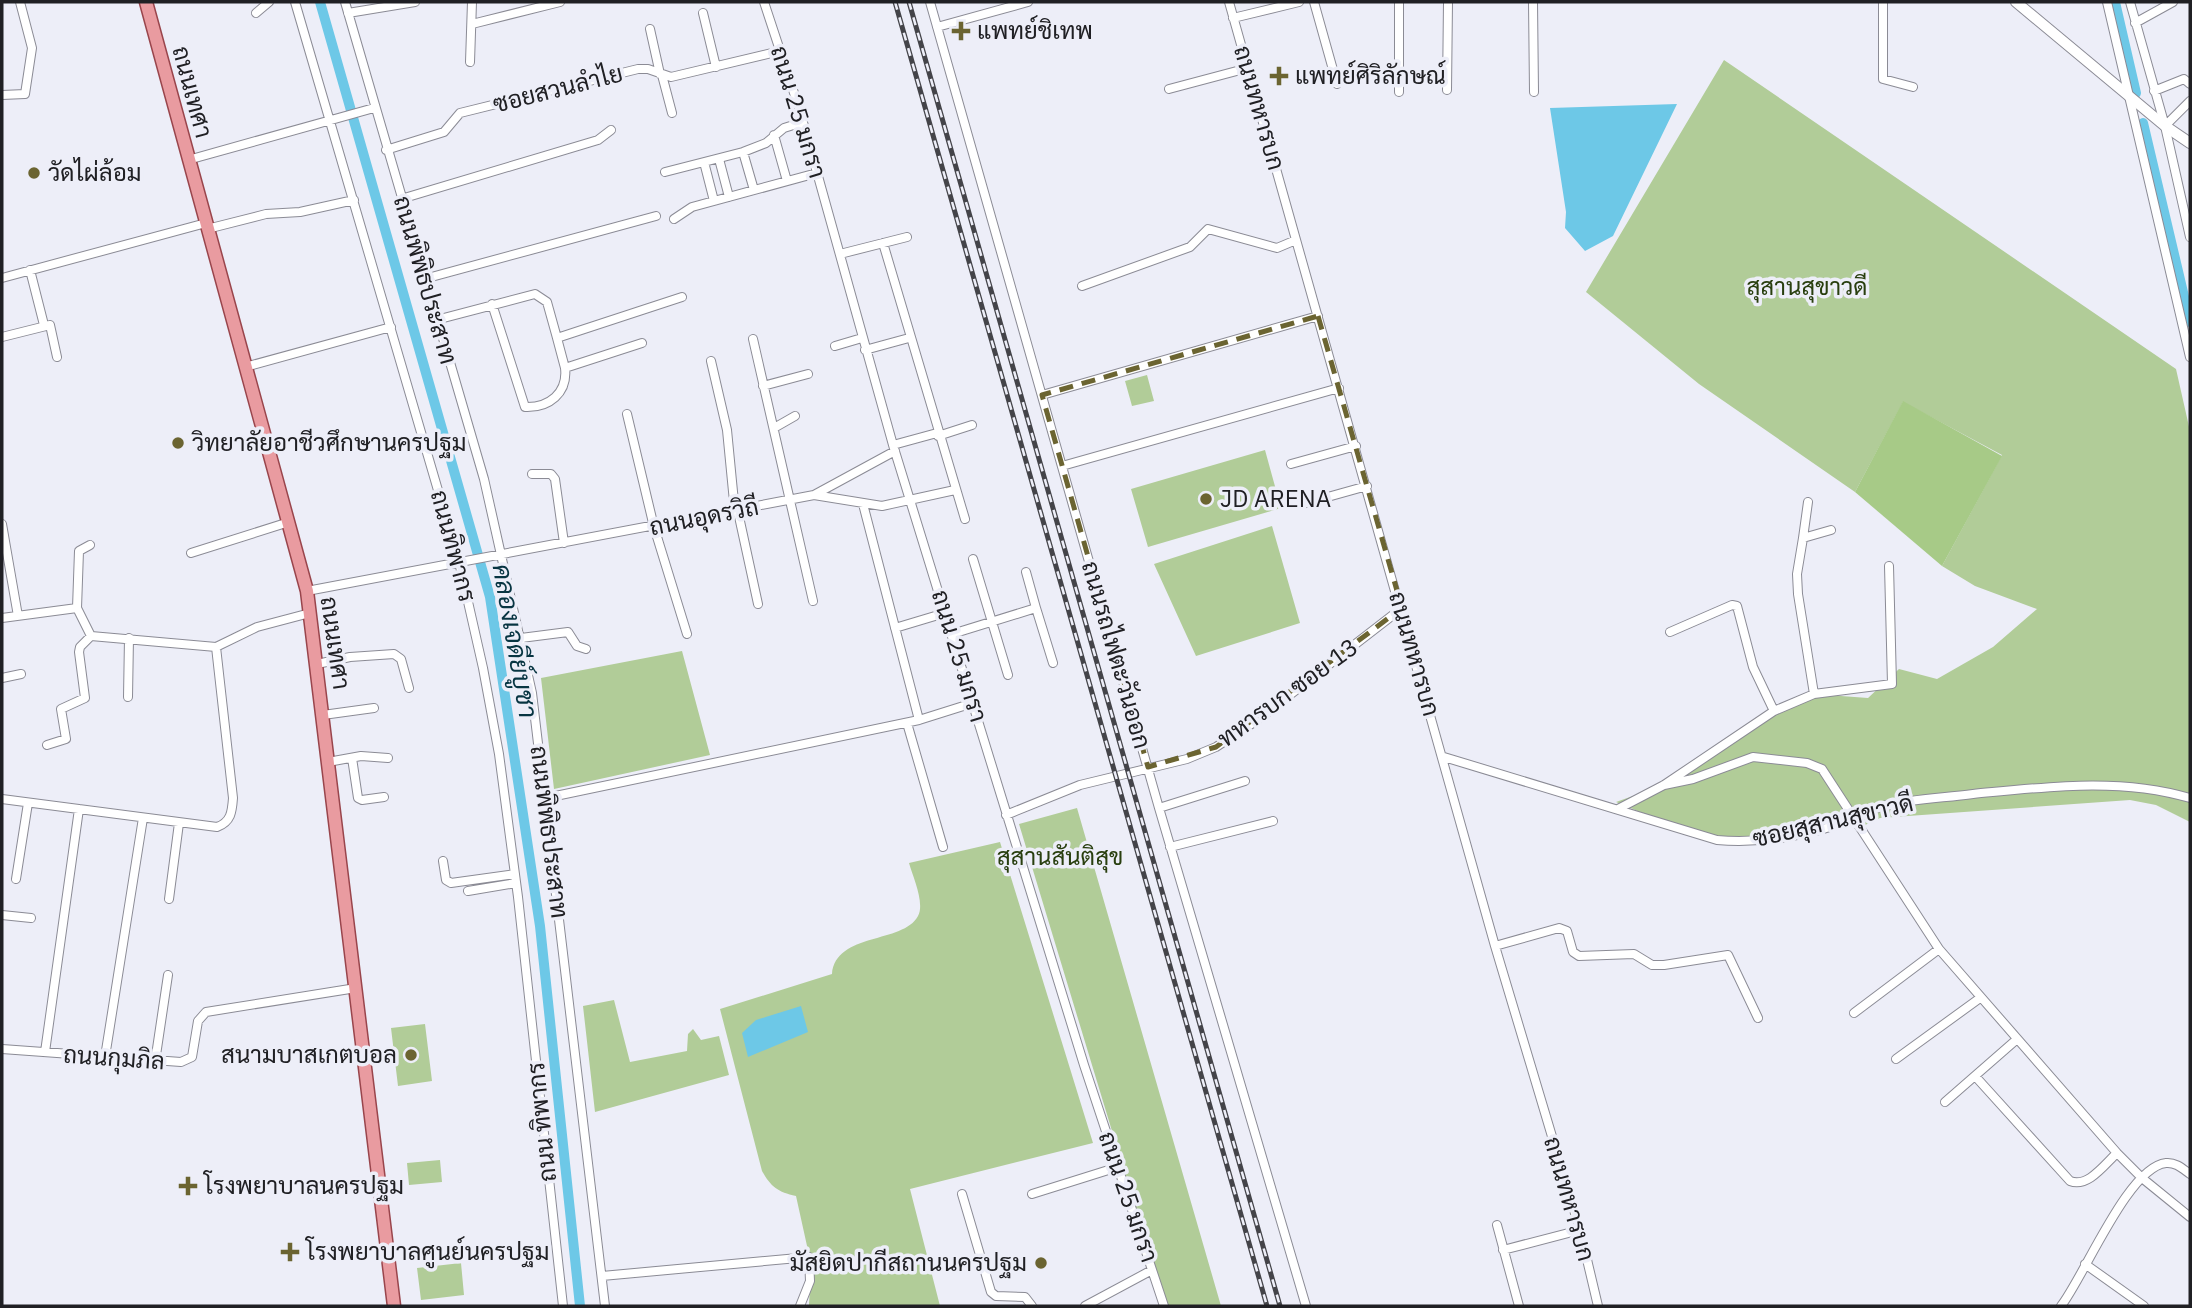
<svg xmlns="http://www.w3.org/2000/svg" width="2192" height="1308" font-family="'IBM Plex Sans',Sarabun,sans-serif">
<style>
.green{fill:#b1cc98}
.forest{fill:#a7ca87}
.water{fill:#6dc8e7}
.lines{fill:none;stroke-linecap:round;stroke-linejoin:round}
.canal{stroke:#6dc8e7;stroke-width:10}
.minor-casing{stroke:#8b8b95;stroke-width:10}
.tertiary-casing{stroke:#8b8b95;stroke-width:12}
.primary-casing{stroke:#99454c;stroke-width:15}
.minor{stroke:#fff;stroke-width:8}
.tertiary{stroke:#fff;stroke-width:10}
.primary{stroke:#e99ba0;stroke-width:12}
.rail-casing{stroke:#444449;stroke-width:5}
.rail{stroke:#edeef8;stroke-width:2.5;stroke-dasharray:8;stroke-linecap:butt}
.marked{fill:none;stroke:#6b6431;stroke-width:5;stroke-dasharray:14 9;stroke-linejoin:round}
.poi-dot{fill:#6b6431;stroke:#edeef8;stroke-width:2.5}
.labels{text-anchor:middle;stroke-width:7;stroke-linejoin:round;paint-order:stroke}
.poi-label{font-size:24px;fill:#202024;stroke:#edeef8;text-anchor:start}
.street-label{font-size:24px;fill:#202024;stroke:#edeef8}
.park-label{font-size:24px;fill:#293f0f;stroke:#edeef8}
.water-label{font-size:26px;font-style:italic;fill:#083542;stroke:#edeef8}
</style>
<rect width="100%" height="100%" fill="#edeef8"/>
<path class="green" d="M1724 60 2176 369 2190 431V822L2156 805 2130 800 1880 818 1865 825 1857 816C1821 826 1783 840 1746 842 1708 844 1651 816 1616 802L1664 785 1762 721 1814 694 1868 698 1899 669 1937 679 1993 647 2037 609 1975 586 1942 566 2002 455 1903 402 1855 492 1699 384 1586 292Z
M1147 375 1154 401 1132 406 1125 381Z
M1265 450 1281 508 1148 547 1131 489Z
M1272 526 1300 623 1196 656 1154 564Z
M682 651 710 755 554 789 541 678Z
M1077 808 1221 1306H1165L1019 824Z
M1000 842 1093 1143 910 1189 940 1306 809 1305 811 1264 796 1196C778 1192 771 1187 762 1171L720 1009 832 974C836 932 903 944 918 916 925 903 913 877 909 863Z
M614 1000 630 1062 687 1051 688 1034 693 1029 701 1040 719 1036 729 1075 595 1112 583 1006Z
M425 1024 432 1081 398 1086 391 1028Z
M440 1160 442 1182 409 1185 407 1163Z
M461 1263 464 1295 421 1300 417 1268Z"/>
<path class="forest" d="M1903 401 2002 456 1942 566 1855 492Z"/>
<path class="water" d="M1677 104 1613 236 1585 251 1565 228 1566 212 1550 108Z
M801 1006 808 1032 748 1057 742 1033 756 1020Z"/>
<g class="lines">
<path class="canal" d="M320 2 490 597 540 926 580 1306
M2115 2 2136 93
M2143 123 2190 322"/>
<g class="minor-casing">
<path id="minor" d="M295 2 459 562 483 668 499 754 518 897 563 1306
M345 2 484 479 532 693 605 1306
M764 2 799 108 893 445 1084 1065 1164 1306
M930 2 1159 808 1306 1306
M1229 2 1495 946 1580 1230 1598 1306
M1314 2 1337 84
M1399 2V92
M1533 2 1534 92
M1883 2V79L1913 87
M2107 2 2190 357
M2130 2 2165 126 2190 237
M256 13 269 2
M348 13 415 2
M703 13 716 67
M1233 18 1299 2
M2135 23 2173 2
M472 24 560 2
M937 27 1028 2
M650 29 660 74
M470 62 472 2
M662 75 672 113
M1169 89 1248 68
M1447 90 1448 2
M2154 91 2184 79 2190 84
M2 95 25 94 32 48 20 2
M2165 126 2190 101
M774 135 787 181
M386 150 444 132 460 113 638 69H648L671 77 780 51
M743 152 754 190
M719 159 729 197
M188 160 374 108
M704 162 714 201
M665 172 743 152 766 143 784 128 803 122
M401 199 598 140 611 130
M674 219 692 207 817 173
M207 229 266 214 300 212 354 200
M883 243 965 519
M840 254 907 237
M30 270 44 325
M2 278 206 223
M424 279 656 216
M1082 286 1190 247 1208 229 1277 248 1296 240
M492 304 525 407C549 408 568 393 565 368
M436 320 535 294 547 302 557 338 682 297
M2 337 50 325 57 357
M557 338 565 368 642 343
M753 339 813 601
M835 346 862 338
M865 350 909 338
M711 361 727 430 735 512
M245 367 391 327
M763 386 808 374
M1042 395 1318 316
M627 414 654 527 687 634
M774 428 795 416
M938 436 972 425
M893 445 937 433
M1291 464 1356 446
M1062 466 1339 388
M532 474H551L555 479 564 543
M814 495 882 506 955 490
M1299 505 1367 486
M738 512 758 604
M2 524 18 616
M1803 538 1808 502
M191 553 289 522
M973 559 1008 675
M307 591 814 495 895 451
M77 608 79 551 90 545
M1036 608 1053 663
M2 618 77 608 91 636 216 647
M895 628 945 613
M1670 632 1732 605 1737 606 1753 667 1774 711
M952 634 1036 608 1026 572
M521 638 568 632 577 646 586 649
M216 647 257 627 310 613
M317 664 350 657 394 654 401 659 409 688
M2 678 21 674
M1814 694 1798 594 1797 574 1803 538 1831 530
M128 697 129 638
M323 715 374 708
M919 720 973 703
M907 723 943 847
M47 745 66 739 61 709 85 698 79 652 80 647 91 636
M1444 757 1717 840C1762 844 1811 835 1854 819 1864 816 1872 809 1883 806 1912 799 1943 798 1973 794 2046 787 2119 777 2190 798
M352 758 358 798 362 800 384 797
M328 762 361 756 388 758
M1664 785 1693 779 1753 757 1807 763 1822 769 1939 949 2117 1153 2142 1178 2190 1217
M546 798 919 720 863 504
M2 799 217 827C231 822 232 812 233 798L216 647
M1159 808 1245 781
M1618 809 1664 785 1774 711 1814 694 1892 684 1889 566
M1006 815 1080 785 1187 759 1216 747 1256 721 1402 608
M1170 847 1273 821
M443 861 446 880 451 883 515 874
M16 879 28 803
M468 891 516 883
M169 899 179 823
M2 915 31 918
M1495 946 1559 928 1567 931 1573 952 1579 956 1634 954 1652 965H1664L1728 955 1758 1018
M1854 1013 1939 949
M2 1049 181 1062 192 1057 198 1021 206 1012 356 988
M45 1052 79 809
M105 1057 143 818
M1896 1059 1980 998
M155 1062 168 975
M1975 1076 2070 1181C2088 1188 2104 1165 2117 1153
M1945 1102 2016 1040
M962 1194 991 1292 996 1296 1025 1297 1032 1306
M1032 1194 1118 1167
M1497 1225 1519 1306
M1503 1250 1580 1230
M2085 1264 2144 1306
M602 1276 809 1257 810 1281 800 1306
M1085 1306 1152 1270
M2061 1306C2084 1277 2128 1167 2166 1163 2176 1162 2183 1169 2190 1174"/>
</g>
<g class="tertiary-casing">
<path id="tertiary" d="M2016 2 2165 126 2190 143"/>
</g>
<g class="primary-casing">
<path id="primary" d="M146 2 307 591 394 1306"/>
</g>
<use href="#minor" class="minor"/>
<use href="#tertiary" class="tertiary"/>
<use href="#primary" class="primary"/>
<g class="rail-casing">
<path id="rail" d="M895 2 1267 1306
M909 2 1280 1306"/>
</g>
<use href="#rail" class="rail"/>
</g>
<path class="marked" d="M1318 316 1402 608 1216 747 1148 767 1042 395Z"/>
<g class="poi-dot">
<path d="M957.5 20.5h7v7h7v7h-7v7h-7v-7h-7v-7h7z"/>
<path d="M1275.5 65.5h7v7h7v7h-7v7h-7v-7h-7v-7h7z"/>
<circle cx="34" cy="173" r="7"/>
<circle cx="178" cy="443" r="7"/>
<circle cx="1206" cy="499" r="7"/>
<circle cx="411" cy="1055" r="7"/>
<path d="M184.5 1175.5h7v7h7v7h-7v7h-7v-7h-7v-7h7z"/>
<path d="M286.5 1241.5h7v7h7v7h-7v7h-7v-7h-7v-7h7z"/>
<circle cx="1041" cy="1263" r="7"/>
</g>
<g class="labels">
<g class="poi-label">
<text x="977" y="39">แพทย์ชิเทพ</text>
<text x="1295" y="84">แพทย์ศิริลักษณ์</text>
<text x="48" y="181">วัดไผ่ล้อม</text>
<text x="192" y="451">วิทยาลัยอาชีวศึกษานครปฐม</text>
<text x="1220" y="507">JD ARENA</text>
<text x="397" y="1063" text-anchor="end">สนามบาสเกตบอล</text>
<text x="204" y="1194">โรงพยาบาลนครปฐม</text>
<text x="306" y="1260">โรงพยาบาลศูนย์นครปฐม</text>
<text x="1027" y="1271" text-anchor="end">มัสยิดปากีสถานนครปฐม</text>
</g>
<g class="street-label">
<text transform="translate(558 89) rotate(-14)" y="8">ซอยสวนลำไย</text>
<text transform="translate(192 92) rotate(75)" y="8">ถนนเทศา</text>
<text transform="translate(1259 108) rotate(74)" y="8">ถนนทหารบก</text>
<text transform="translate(798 112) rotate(73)" y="8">ถนน 25 มกรา</text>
<text transform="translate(425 280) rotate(74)" y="8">ถนนพิพิธประสาท</text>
<text transform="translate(704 517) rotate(-11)" y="8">ถนนอุดรวิถี</text>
<text transform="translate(453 546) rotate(75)" y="8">ถนนทิพากร</text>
<text transform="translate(335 643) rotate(82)" y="8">ถนนเทศา</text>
<text transform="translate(1414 654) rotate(74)" y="8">ถนนทหารบก</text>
<text transform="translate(1116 655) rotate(74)" y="8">ถนนรถไฟตะวันออก</text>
<text transform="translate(959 656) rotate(73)" y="8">ถนน 25 มกรา</text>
<text transform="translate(1288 693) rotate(-36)" y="8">ทหารบก ซอย 13</text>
<text transform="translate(1833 821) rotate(-13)" y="8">ซอยสุสานสุขาวดี</text>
<text transform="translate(549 832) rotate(83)" y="8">ถนนพิพิธประสาท</text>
<text transform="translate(114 1058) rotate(4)" y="8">ถนนกุมภิล</text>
<text transform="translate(542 1122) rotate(-96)" y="8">ถนน ทิพากร</text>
<text transform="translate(1128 1197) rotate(71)" y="8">ถนน 25 มกรา</text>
<text transform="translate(1569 1199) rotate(74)" y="8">ถนนทหารบก</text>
</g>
<g class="park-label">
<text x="1807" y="295">สุสานสุขาวดี</text>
<text x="1060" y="865">สุสานสันติสุข</text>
</g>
<g class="water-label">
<text transform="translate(515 641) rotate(80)" y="9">คลองเจดีย์บูชา</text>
</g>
</g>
<rect width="2192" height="1308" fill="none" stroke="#202024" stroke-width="7"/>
</svg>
